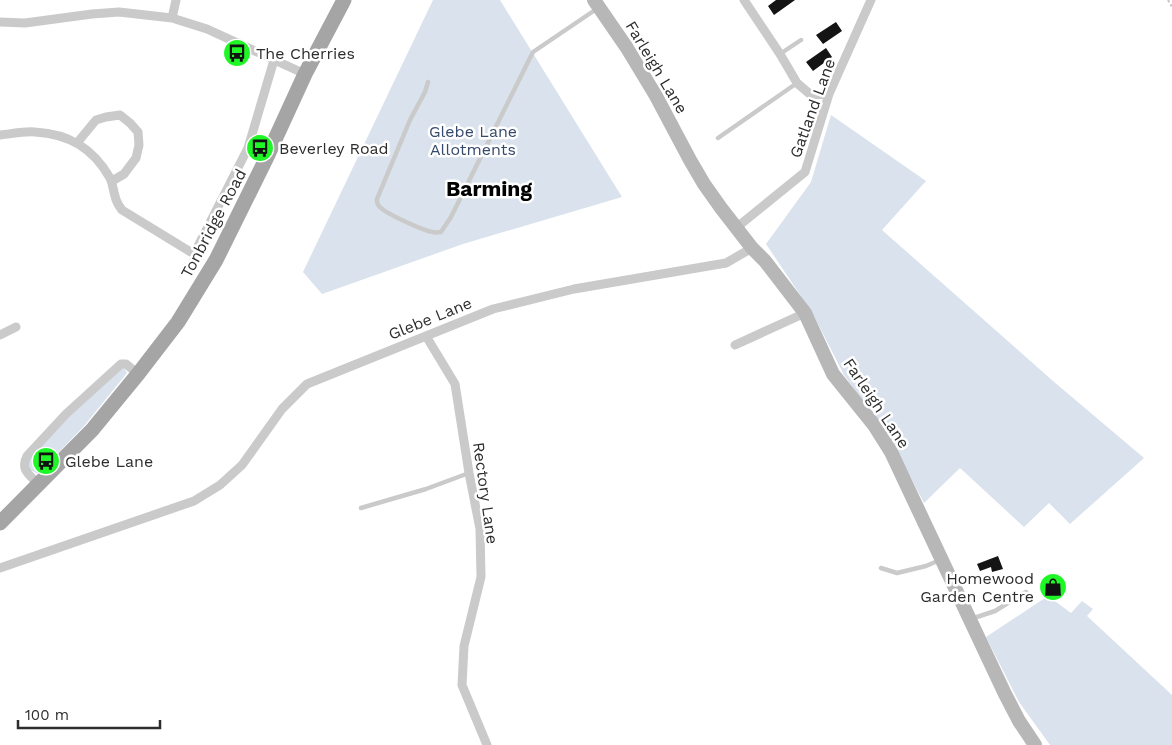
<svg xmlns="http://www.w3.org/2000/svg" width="1172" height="745" font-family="'Work Sans',sans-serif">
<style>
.green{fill:#d9e2ed}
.building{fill:#141414}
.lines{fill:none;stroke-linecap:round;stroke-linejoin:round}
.path{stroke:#c4c4c4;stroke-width:2;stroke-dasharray:2.5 2.5;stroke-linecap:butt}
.lane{stroke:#cacaca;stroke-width:4.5}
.street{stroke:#cacaca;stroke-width:9}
.secondary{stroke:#b7b7b7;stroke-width:14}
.primary{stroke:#a5a5a5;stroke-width:15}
.labels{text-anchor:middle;stroke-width:5;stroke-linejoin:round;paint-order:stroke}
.poi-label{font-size:16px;fill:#2d2d2d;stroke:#fff;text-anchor:start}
.street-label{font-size:16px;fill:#2d2d2d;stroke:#fff}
.park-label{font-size:16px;fill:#374a6d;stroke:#fff}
.district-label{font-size:21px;font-weight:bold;fill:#000;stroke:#fff}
</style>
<rect width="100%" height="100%" fill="#fff"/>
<path class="green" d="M433 0H500L622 197 463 244 322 294 303 272Z
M831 115 926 181 882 230 1053 381 1144 458 1070 524 1049 503 1024 527 960 468 924 503 892 441 844 375 813 314 766 244 811 182Z
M122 368H124L127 373 84 426 39 473H36L29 469 28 461 62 423Z
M1048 596 1071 613 1082 601 1093 609 1087 616 1172 695V745H1050L1019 702 986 637Z"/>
<path class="building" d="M776 0H795L774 15 768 6Z
M836 22 842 31 823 44 816 35Z
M826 48 832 57 813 71 806 62Z
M998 556 1003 569 992 572 991 567 980 571 977 564Z"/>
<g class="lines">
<path class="path" d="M1168 0 1172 7"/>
<path class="lane" d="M780 54 801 40
M428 82 425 92 410 120 377 199C377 203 377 203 379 206 384 213 424 231 433 232 437 233 438 232 441 232L451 217 533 52 598 8
M718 138 797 83
M187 270 194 254
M361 508 426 489 469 473
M881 568 897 573 926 566 940 560
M971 619 995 611 1026 592"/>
<path class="street" d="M744 0 780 54 797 83 811 95 829 94
M172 18 176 0
M0 22 25 23 92 14 119 12 172 18 207 29 305 74
M0 135C11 134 24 131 35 132 69 134 93 148 110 178 113 184 113 190 115 196 116 201 119 206 122 210L194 254 248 148 274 60
M77 143 96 120 106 117 120 115 130 123 138 132 139 145 136 158 124 174 112 181
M736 228 805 172 829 94 871 0
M0 335 16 327
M426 336 455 384 469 473 480 529 481 577 464 646 462 685 487 745
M735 345 805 313
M39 485C29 474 20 470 27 456L66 414 121 364H126L138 374
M0 568 194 501 220 485 242 465 282 409 307 384 493 309 574 289 726 263 752 248"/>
<path class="secondary" d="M594 0 627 48 656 96 690 160 704 184 721 208 752 248 765 261 805 313 833 374 874 425 891 452 1005 694 1019 721 1035 745"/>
<path class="primary" d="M0 523 92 430 138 374 178 322 216 260 266 159 305 74 344 0"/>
</g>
<defs>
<g id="bus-disc" transform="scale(1.4375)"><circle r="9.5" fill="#1ef626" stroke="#fff"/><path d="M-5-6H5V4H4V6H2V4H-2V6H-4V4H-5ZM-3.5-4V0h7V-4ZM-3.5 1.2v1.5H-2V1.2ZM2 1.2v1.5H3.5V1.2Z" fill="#111"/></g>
<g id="shop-disc" transform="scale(1.4375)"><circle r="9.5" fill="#1ef626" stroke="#fff"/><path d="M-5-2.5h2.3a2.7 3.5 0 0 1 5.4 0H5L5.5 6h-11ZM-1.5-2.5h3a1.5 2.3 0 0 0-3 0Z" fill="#111"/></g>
</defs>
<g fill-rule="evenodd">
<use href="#bus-disc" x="237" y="53"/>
<use href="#bus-disc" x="260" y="148"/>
<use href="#bus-disc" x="46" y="461"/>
<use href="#shop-disc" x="1053" y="587"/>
</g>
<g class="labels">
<g class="poi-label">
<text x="256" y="59">The Cherries</text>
<text x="279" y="154">Beverley Road</text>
<text x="65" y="467">Glebe Lane</text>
<text x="1034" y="584" text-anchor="end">Homewood<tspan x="1034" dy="18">Garden Centre</tspan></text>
</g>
<g class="street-label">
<text transform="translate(657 67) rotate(59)" y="6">Farleigh Lane</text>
<text transform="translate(812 108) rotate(-70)" y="6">Gatland Lane</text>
<text transform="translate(213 223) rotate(-62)" y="6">Tonbridge Road</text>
<text transform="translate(430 318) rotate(-22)" y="6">Glebe Lane</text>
<text transform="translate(877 403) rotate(56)" y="6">Farleigh Lane</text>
<text transform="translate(486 493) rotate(82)" y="6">Rectory Lane</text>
</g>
<g class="park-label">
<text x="473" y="137">Glebe Lane<tspan x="473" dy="18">Allotments</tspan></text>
</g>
<g class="district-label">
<text x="489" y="196">Barming</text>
</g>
</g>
<path d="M18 720v8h142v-8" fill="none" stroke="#2d2d2d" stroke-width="2.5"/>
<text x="25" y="720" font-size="15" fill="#2d2d2d" stroke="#ffffff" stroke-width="4" paint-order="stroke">100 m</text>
</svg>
